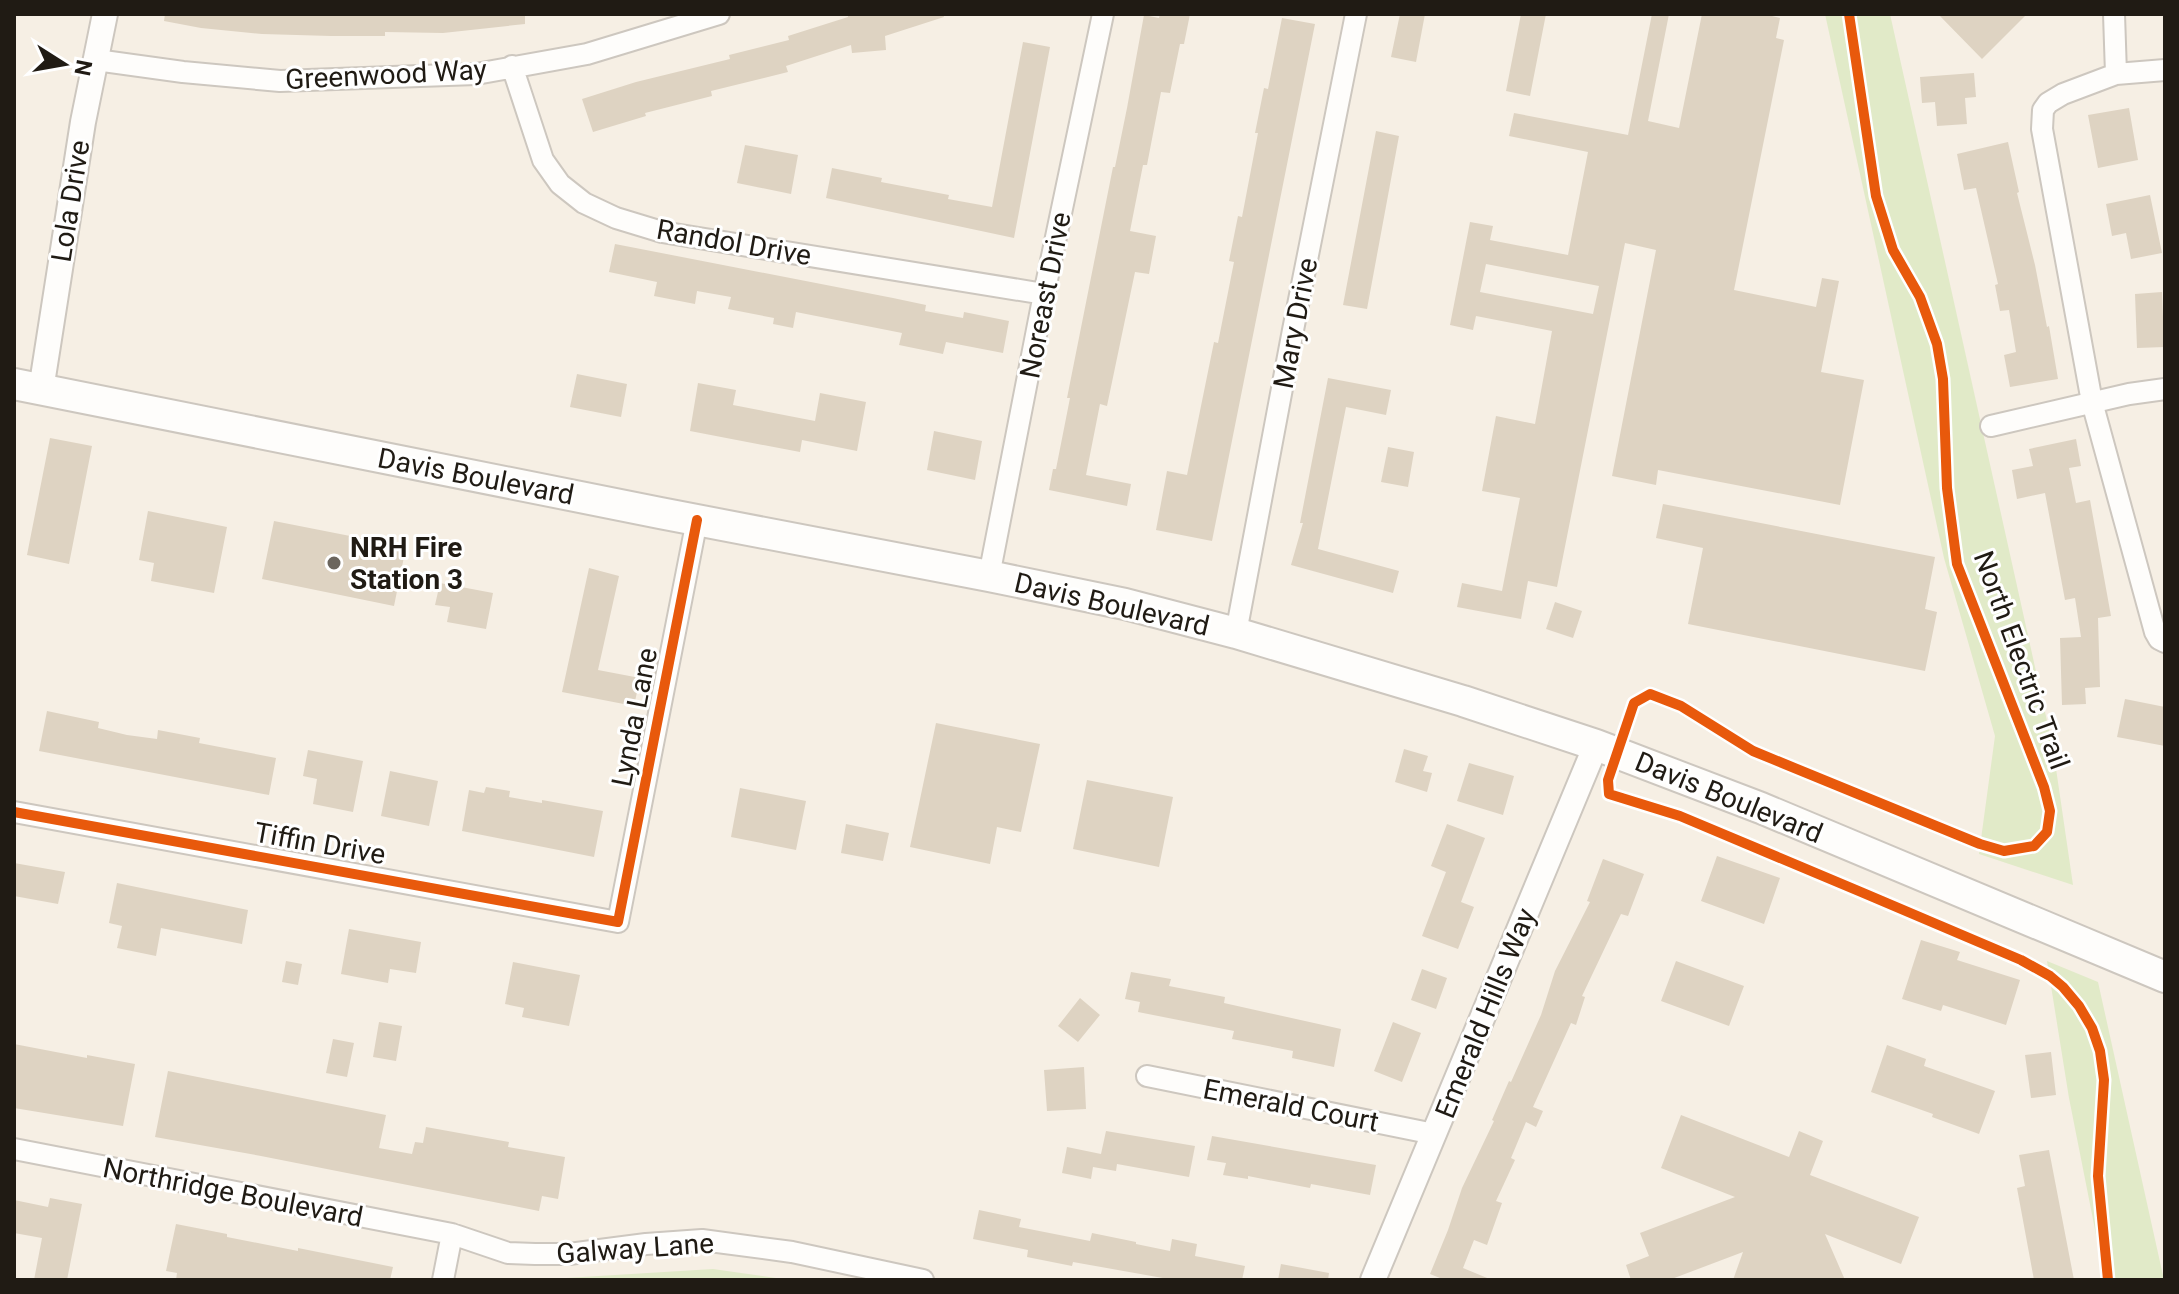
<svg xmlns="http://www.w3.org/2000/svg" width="2179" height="1294" font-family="Roboto,sans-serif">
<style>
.green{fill:#e1eac8}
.building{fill:#ded3c2;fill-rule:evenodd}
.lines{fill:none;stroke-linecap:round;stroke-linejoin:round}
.minor-casing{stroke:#cdc7bf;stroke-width:24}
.tertiary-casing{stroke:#cdc7bf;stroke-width:28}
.primary-casing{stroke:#cdc7bf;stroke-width:34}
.minor{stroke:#fefdfb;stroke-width:20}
.tertiary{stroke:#fefdfb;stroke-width:24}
.primary{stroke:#fefdfb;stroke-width:30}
.cycleway-casing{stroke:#fff;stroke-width:15}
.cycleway{stroke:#e8590c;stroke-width:10}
.poi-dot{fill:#6b655d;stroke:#fff;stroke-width:3}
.labels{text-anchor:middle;stroke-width:6;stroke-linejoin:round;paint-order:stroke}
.street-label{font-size:28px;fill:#201b14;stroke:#fff}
.poi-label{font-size:28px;font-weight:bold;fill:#201b14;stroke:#fff;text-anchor:start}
</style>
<rect width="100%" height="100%" fill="#f6efe4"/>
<path class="green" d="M1825 14H1890L2053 748 2073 885 1979 854 1995 736 1944 558Z
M2047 961 2098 982 2164 1280H2105L2069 1098Z
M713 1269 783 1279 566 1280V1278Z"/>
<path class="building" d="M165 14H525V24L443 33 385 32V36H331L262 34 201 28 164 21Z
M848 14H943L944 17 885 36 886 50 852 53 851 45 786 66 788 72 711 91 712 96 645 113 646 116 593 132 582 99 636 82 730 59 729 55 789 40 788 36 848 17Z
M1160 14H1190L1184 44H1180L1170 93 1161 92 1147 165H1143L1130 231 1156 236 1149 274 1135 272 1107 406 1100 404 1086 475 1131 484 1127 506 1049 490 1053 469H1056L1070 398H1067L1113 167H1115L1127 108 1144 15 1159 18Z
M1400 14H1425L1416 62 1391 57Z
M1521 14H1546L1530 96 1506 91Z
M1652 14H1669L1648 121 1679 128 1702 14H1772V16L1780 18 1776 38 1784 40 1734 290 1816 307 1822 278 1839 281 1821 372 1864 380 1840 505 1658 470 1656 485 1612 476 1656 250 1625 243 1557 587 1528 581 1521 619 1457 607 1462 583 1502 591 1520 498 1482 491 1496 416 1535 424 1552 331 1476 316 1473 330 1450 325 1470 222 1493 226 1490 240 1568 255 1588 152 1509 136 1514 113 1628 135ZM1486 264 1599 286 1593 314 1480 292Z
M1938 14H2027L1982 59Z
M1282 18 1315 24 1212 541 1156 530 1167 471 1187 475 1214 342 1218 343 1234 262 1229 261 1238 216 1242 217 1258 133H1255L1264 88 1268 89Z
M1023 42 1050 47 1014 238 826 198 832 168 882 178 881 182 949 195 948 199 992 207Z
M1974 73 1976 97 1965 98 1967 124 1937 126 1935 102 1922 103 1920 77Z
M2129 108 2138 160 2098 168 2088 115Z
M1376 131 1399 136 1367 309 1343 305Z
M2008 142 2019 192 2017 193 2035 265 2047 327 2049 326 2058 379 2010 387 2004 355 2016 352 2009 310 2000 311 1995 285 1998 284 1976 188 1964 190 1957 154Z
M745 145 798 155 791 194 737 183Z
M2150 195 2162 253 2131 259 2126 233 2112 236 2106 204Z
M615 244 893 298 926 305 925 311 963 318 964 312 1009 321 1003 353 946 342 943 354 899 345 902 333 796 312 793 328 773 324 774 318 728 309 731 297 697 291 695 304 654 296 657 282 609 272Z
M2162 292 2163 317H2165V347L2137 348 2135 294Z
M577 374 627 384 621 417 570 407Z
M1328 378 1391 390 1386 415 1346 407 1318 549 1399 571 1393 593 1291 565 1303 523H1300Z
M698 383 736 390 733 405 815 421 820 393 866 402 857 451 802 440 800 452 690 431Z
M934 431 982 441 975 480 927 470Z
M50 438 92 446 69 564 27 555Z
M2076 439 2081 466 2069 468 2076 503 2090 500 2111 616 2098 618 2100 687 2085 688 2086 704 2062 705 2060 638 2081 637 2075 598 2065 600 2045 493 2017 499 2012 470 2033 466 2029 449Z
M1388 447 1414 452 1408 487 1381 482Z
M1663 504 1935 557 1925 609 1937 612 1925 671 1688 624 1703 548 1656 538Z
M148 511 227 527 214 593 151 581 154 563 139 560Z
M274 521 406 547 394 606 262 579Z
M589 568 619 576 598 670 640 678 634 706 562 692Z
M440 583 493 593 486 629 447 622 450 607 435 605Z
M1555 602 1582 611 1573 638 1546 629Z
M2125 699 2165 707V746L2117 737Z
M47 711 99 722 98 728 127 735 157 739 158 730 200 738 199 743 276 758 269 795 39 751Z
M936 723 1040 744 1021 832 997 827 990 864 910 847Z
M1404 749 1428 756 1423 771 1432 773 1427 792 1395 782Z
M308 750 363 761 353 812 313 804 317 779 303 776Z
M1469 763 1514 776 1503 815 1457 801Z
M390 771 438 781 429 826 381 816Z
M1087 780 1173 797 1159 867 1073 849Z
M486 787 510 791 509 797 542 803V800L603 811 594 857 462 831 469 790 484 793Z
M740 788 806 801 796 850 731 837Z
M846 824 889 833 883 861 841 853Z
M1447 824 1485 838 1461 902 1474 907 1458 949 1422 936 1446 872 1431 866Z
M1717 856 1780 878 1764 924 1701 901Z
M1603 859 1644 874 1628 916 1621 914 1582 996 1585 997 1576 1025 1571 1023 1533 1107 1543 1111 1536 1127 1526 1122 1511 1158 1515 1160 1496 1201 1502 1203 1487 1245 1474 1240 1463 1268 1492 1280H1445L1430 1274 1448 1230 1462 1188 1494 1121 1492 1120 1509 1081 1511 1082 1541 1015 1555 971 1590 902 1587 901Z
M14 863 65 872 58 904 14 896Z
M117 883 248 910 242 944 161 928 156 956 117 948 122 926 109 923Z
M349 929 421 942 416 973 390 969 388 983 341 974Z
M1921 940 1960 952 1957 960 2020 980 2006 1025 1943 1005 1941 1011 1902 999Z
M286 961 302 964 298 985 282 982Z
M1676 961 1744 986 1729 1026 1661 1001Z
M513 962 580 975 569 1026 522 1017 524 1008 505 1004Z
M1422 969 1447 978 1436 1009 1411 1000Z
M1131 972 1171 979 1169 986 1225 997 1224 1003 1341 1029 1334 1067 1292 1058 1293 1051 1232 1039 1234 1031 1138 1012 1140 1002 1125 999Z
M1080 998 1100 1015 1078 1042 1058 1026Z
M379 1022 402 1026 396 1061 373 1057Z
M1393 1022 1421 1033 1402 1082 1374 1071Z
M333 1039 354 1043 347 1077 326 1073Z
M14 1044 87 1058V1055L135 1064 123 1126 14 1108Z
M1887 1045 1926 1059 1924 1066 1995 1091 1979 1134 1932 1117 1933 1114 1871 1092Z
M2051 1052 2056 1095 2031 1098 2025 1055Z
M1084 1067 1086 1109 1047 1111 1044 1070Z
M168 1071 386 1115 379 1148 412 1154 415 1142 423 1143 426 1127 509 1142 508 1147 565 1157 558 1199 542 1196 539 1211 261 1156 155 1137Z
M1681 1115 1789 1157 1799 1131 1823 1141 1810 1175 1919 1217 1901 1264 1825 1234 1845 1280H1733L1743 1252 1669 1280H1631L1626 1265 1649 1256 1640 1233 1735 1197 1661 1168Z
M1106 1131 1195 1146 1189 1177 1117 1164 1116 1171 1093 1167 1091 1179 1062 1173 1067 1147 1101 1154Z
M1212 1136 1376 1165 1370 1195 1311 1184 1310 1188 1248 1176V1179L1223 1175 1226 1163 1207 1160Z
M2049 1150 2074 1280H2034L2017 1188 2025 1186 2019 1155Z
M50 1198 82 1204 67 1280H34L42 1238 14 1233V1200L48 1207Z
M979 1210 1021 1219 1019 1227 1090 1241 1092 1233 1136 1242V1244L1170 1251 1172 1239 1197 1244 1195 1256 1245 1266 1242 1280H1174L1073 1262 1072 1266 1027 1257 1028 1250 973 1239Z
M176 1224 227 1234V1237L298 1251V1248L393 1267 390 1280H176L177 1273 166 1271Z
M1281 1264 1329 1273 1328 1280H1278Z"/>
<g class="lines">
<g class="minor-casing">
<path id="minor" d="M2114 14 2116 74
M96 60 183 72 280 81 476 74 587 54 719 14
M512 66 543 160 560 184 584 203 616 218 662 232 1044 294
M2165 70 2116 74 2063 94 2048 103 2043 110 2042 129 2092 402 2155 632 2159 639 2165 642
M1991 426 2129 394 2165 389
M989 576 1044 294 1103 14
M1236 633 1293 330 1356 14
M14 812 618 922 697 520
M1147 1076 1434 1134
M14 1149 452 1234 508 1253 535 1254H569L646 1244 702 1240 792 1252 923 1280
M443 1280 452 1234"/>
</g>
<g class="tertiary-casing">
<path id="tertiary" d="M41 390 83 122 105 14
M1373 1280 1596 745"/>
</g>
<g class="primary-casing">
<path id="primary" d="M14 384 660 513 989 576 1125 604 1236 633 1463 701 1596 745 1761 808 2165 977"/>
</g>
<use href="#minor" class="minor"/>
<use href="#tertiary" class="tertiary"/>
<use href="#primary" class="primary"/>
<g class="cycleway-casing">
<path id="cycleway" d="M1849 14 1876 196 1893 250 1920 297 1937 344 1943 379 1947 488 1957 564 2044 787 2050 811 2047 832 2034 846 2004 851 1980 844 1753 751 1681 706 1650 694 1634 703 1608 780 1609 794 1680 816 1861 892 2021 960 2050 976 2063 987 2079 1006 2092 1028 2100 1051 2104 1080 2098 1176 2108 1280
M14 812 618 922 697 520"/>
</g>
<use href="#cycleway" class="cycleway"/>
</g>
<circle class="poi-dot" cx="334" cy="563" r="8"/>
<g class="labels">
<g class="street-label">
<text transform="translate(386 74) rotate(-3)" y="10">Greenwood Way</text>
<text transform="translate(70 201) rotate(-81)" y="10">Lola Drive</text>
<text transform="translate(734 242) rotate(10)" y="10">Randol Drive</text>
<text transform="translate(1045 295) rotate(-79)" y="10">Noreast Drive</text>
<text transform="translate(1295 323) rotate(-79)" y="10">Mary Drive</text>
<text transform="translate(476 476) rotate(11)" y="10">Davis Boulevard</text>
<text transform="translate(1112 604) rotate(13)" y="10">Davis Boulevard</text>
<text transform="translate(2022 660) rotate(70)" y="10">North Electric Trail</text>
<text transform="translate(634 717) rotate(-79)" y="10">Lynda Lane</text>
<text transform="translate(1729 797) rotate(22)" y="10">Davis Boulevard</text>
<text transform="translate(320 843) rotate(10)" y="10">Tiffin Drive</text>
<text transform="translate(1485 1013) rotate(-68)" y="10">Emerald Hills Way</text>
<text transform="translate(1291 1105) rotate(11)" y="10">Emerald Court</text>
<text transform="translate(233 1192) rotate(11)" y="10">Northridge Boulevard</text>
<text transform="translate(635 1248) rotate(-4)" y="10">Galway Lane</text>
</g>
<g class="poi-label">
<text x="350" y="557">NRH Fire<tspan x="350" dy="32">Station 3</tspan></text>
</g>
</g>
<rect width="2179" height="1294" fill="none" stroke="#201b14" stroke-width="32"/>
<g transform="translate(64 64) rotate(101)" stroke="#ffffff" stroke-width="6" paint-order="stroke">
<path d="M0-6L14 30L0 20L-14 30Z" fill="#201b14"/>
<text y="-12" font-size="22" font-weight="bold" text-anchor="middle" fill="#201b14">N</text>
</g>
</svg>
